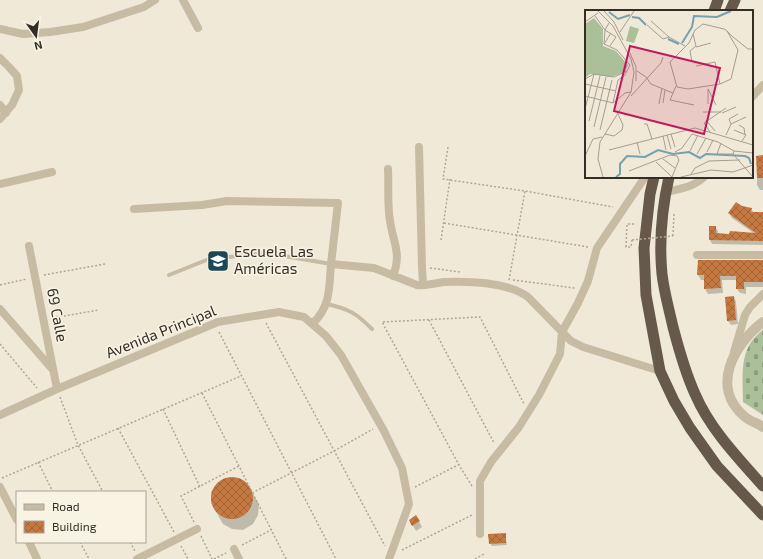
<svg xmlns="http://www.w3.org/2000/svg" width="763" height="559" font-family="'Exo 2',sans-serif">
<style>
.cemetery{fill:url(#cemetery-stones)}
.shadow{fill:#0003}
.building{fill:url(#building-cross-hatch)}
.lines{fill:none;stroke-linecap:round;stroke-linejoin:round}
.path{stroke:#b4a58f;stroke-width:1.5;stroke-dasharray:2 2;stroke-linecap:butt}
.service{stroke:#c8bba4;stroke-width:4}
.minor{stroke:#c8bba4;stroke-width:8}
.tertiary{stroke:#c8bba4;stroke-width:10}
.trunk{stroke:#66584a;stroke-width:11}
.path-bridge{stroke:#b4a58f;stroke-width:1.5;stroke-dasharray:2 2;stroke-linecap:butt}
.labels{text-anchor:middle;stroke-width:3;stroke-linejoin:round;paint-order:stroke}
.poi-label{font-size:15px;fill:#342d26;stroke:#f9f3e4;text-anchor:start}
.street-label{font-size:15px;fill:#342d26;stroke:#f9f3e4}
.inset-river{fill:none;stroke:#77a1ad;stroke-width:2}
.inset-road{fill:none;stroke:#a59e91;stroke-width:1}
.view{fill:#c2185b;fill-opacity:0.15;stroke:#c2185b;stroke-width:2}
.inset-edge{fill:none;stroke:#342d26;stroke-width:2}
</style>
<defs>
<pattern id="cemetery-stones" width="16" height="16" patternUnits="userSpaceOnUse"><rect width="16" height="16" fill="#abbf98"/><path d="M2 7V4a2 2 0 0 1 4 0v3zM10 15v-3a2 2 0 0 1 4 0v3z" fill="#8c9c7c"/></pattern>
<pattern id="building-cross-hatch" width="8" height="8" patternUnits="userSpaceOnUse"><rect width="8" height="8" fill="#c57941"/><path d="M0 0l8 8M0 8l8-8" fill="none" stroke="#a16436"/></pattern>
</defs>
<rect width="100%" height="100%" fill="#f1e9d8"/>
<path class="cemetery" d="M763 330V415L743 402C743 375 738 348 763 330Z"/>
<path class="shadow" d="M763 156V190H760L757 185V157Z
M741 207 751 209 754 213H763V245L712 244 710 240 715 227 718 231V234H755L732 218 729 213Z
M763 262V287H746V294L740 293 737 289V280H722L723 293 708 294 705 289V280H701L698 275Z
M734 297 736 302 738 324 731 325 728 321 727 298Z
M227 478H237L247 484 259 504 258 515 253 524 243 530 232 529 223 524 211 503V492L217 483Z
M416 516 422 527 416 531 410 520Z
M505 534 507 545 492 546 490 543Z"/>
<path class="building" d="M763 155V178H757L756 156Z
M736 202 742 206 752 208 751 212H763V241L709 240V226H716V233L729 234 730 231 756 233 728 213Z
M698 260H763V282H744V289H736V276H720L721 288 704 289V275H697Z
M734 296 736 320 727 321 725 297Z
M211 498a21 21 0 1 1 42 0a21 21 0 1 1-42 0Z
M416 515 420 521 412 526 409 520Z
M506 533V543L489 544 488 534Z"/>
<g class="lines">
<path class="path" d="M448 147 443 179 525 191 613 207
M444 223 588 247
M673 236 674 212
M441 240 450 179
M632 240 631 247H626L627 224H636
M430 268 460 272
M44 275 105 264
M509 280 525 191
M513 280 575 288
M0 285 27 279
M52 318 99 310
M429 320 494 443
M266 323 385 546
M219 332 336 559
M0 344 37 388
M202 393 286 559
M60 397 78 445 103 492
M163 409 200 487
M118 428 174 532
M38 462 53 492
M2 478 241 376
M472 486 459 465 382 322 480 317 524 404
M415 487 458 465
M252 493 334 451 373 429
M194 522 181 496 239 466
M201 536 212 559
M80 542 89 559
M130 542 135 551
M242 545 271 530
M181 546 188 559
M402 550 472 515
M214 559 226 553
M475 559 484 554"/>
<path class="service" d="M169 275 209 259 267 253 331 264
M327 304C349 309 356 313 372 329"/>
<path class="minor" d="M183 0 198 28
M0 29 23 34 50 32 83 27 144 7 155 0
M0 58 9 67 17 76 19 90 12 105 0 119
M752 97 763 85
M0 105 6 113
M419 147 422 267 423 285
M388 169C389 186 387 205 390 221 393 242 402 254 393 276
M0 184 52 172
M666 192C679 189 694 187 704 177
M134 209 202 205 227 201 338 203 331 264
M29 246 57 389
M697 255H763
M0 309 53 370
M313 323C331 306 329 287 331 264L374 268 417 285C426 286 435 283 444 282 470 281 507 282 528 297L571 341 583 347 660 371
M734 352 745 315 750 307 763 294
M0 415 57 389 218 322 279 312 304 317 326 336 341 355 384 431 402 468 409 504 389 559
M0 487 17 520
M480 534V481L491 462 519 427 539 395 560 354 562 332 578 303 588 281 597 248 645 177
M29 542 37 559
M234 549 239 559
M137 559 197 529"/>
<path class="tertiary" d="M763 322C734 344 710 387 744 416 749 421 757 423 763 427"/>
<path class="trunk" d="M714 11 718 0
M730 11 735 0
M654 177 650 194 644 248 646 295 660 371 674 401 690 428 717 466 763 515
M669 177C662 208 659 242 662 274 664 292 669 309 673 327 679 350 685 372 695 394 710 429 738 458 763 486"/>
<path class="path-bridge" d="M632 240 673 236"/>
</g>
<defs>
<g id="school-square" transform="scale(1.15)"><rect x="-9" y="-9" width="18" height="18" rx="4" fill="#1c4755" stroke="#f9f3e4"/><path d="M0-5L7-2L0 1L-7-2ZM-4 1L0 2.5L4 1V4Q0 6-4 4Z" fill="#fff"/></g>
</defs>
<g fill-rule="evenodd">
<use href="#school-square" x="218" y="261"/>
</g>
<g class="labels">
<g class="poi-label">
<text x="234" y="257">Escuela Las<tspan x="234" dy="17">Américas</tspan></text>
</g>
<g class="street-label">
<text transform="translate(57 315) rotate(79)" y="5">69 Calle</text>
<text transform="translate(161 332) rotate(-22)" y="5">Avenida Principal</text>
</g>
</g>
<g transform="translate(585 10)">
<rect width="168" height="168" fill="#f1e9d8"/>
<path d="M9 8 18 19V36L31 41 43 55 40 62 26 67 5 64 0 68V14Z" fill="#abbf98"/>
<path d="M45 16 54 19 49 33 41 31Z" fill="#abbf98"/>
<path class="inset-river" d="M24 2 33 9 45 5M47 7 54 8 61 15M83 29 94 34M97 33 107 17 109 6 132 7 146 1M31 167 35 164V154L42 146 60 147 73 140 88 144 104 142 115 148 121 144 160 146 164 148 166 154"/>
<path class="inset-road" d="M13 1 28 16 46 49 49 62 46 82 15 132 13 149 18 167M19 1 29 12 38 30M10 6 20 20 31 27 25 36M66 11 84 27M0 12 13 3M24 13 20 20 19 34 32 40 45 55 40 65 33 70 28 93M62 15 78 29 84 27 100 36M142 21 153 40 146 69 135 74 103 79 92 77 85 52 104 33 110 20 118 14 139 19 141 20 148 27 163 39H168M35 22 49 1M19 34 26 23M111 37 126 33M45 43 51 57V71M107 52 105 41 111 36 108 24M111 56 130 52 135 74M52 61 61 67 66 74 83 81 88 83 91 76M0 69 9 64 29 67 42 61M0 74 31 81M123 79 131 95M88 83 85 90 109 95M0 86 28 93 40 83 46 82M46 86 76 53 78 47M78 93 80 80M74 94 77 78M123 94V79M0 99 9 64M118 102H136M137 103 151 97M153 104 144 109 146 114 161 107M121 110 130 121M4 111 15 66M59 114H62L67 129M154 115 159 118 160 125M9 117 21 67M15 120 27 70M149 120 161 125 157 131M125 122 119 113 141 98M20 124 29 126 37 120 38 115 33 104M86 124 90 137M82 125 86 139M141 125 146 114M78 126 81 140M52 132 55 144M136 133 132 144H148M24 140 110 118 168 135M105 141 113 125M149 141 148 144 168 167M90 142 97 138 107 124 133 132 149 141 168 143M122 142 128 130M112 144 121 128M0 146 8 129 17 127M78 149 90 158M71 152 87 167M44 161 85 145 92 146 94 150 87 167M106 164 110 158 124 151 155 150M96 167 126 160 148 162 168 155"/>
<path class="view" d="M45 36 135 58 119 124 29 101Z"/>
<rect width="168" height="168" class="inset-edge"/>
</g>
<rect x="16" y="491" width="130" height="52" fill="#f9f3e4" stroke="#aaa498"/>
<rect x="24" y="504" width="20" height="6" fill="#c8bba4" stroke="#aaa498"/>
<text x="52" y="511" font-size="12" fill="#342d26">Road</text>
<rect x="24" y="521" width="20" height="12" fill="url(#building-cross-hatch)" stroke="#aaa498"/>
<text x="52" y="531" font-size="12" fill="#342d26">Building</text>
<g transform="translate(36 36) rotate(166)" stroke="#f9f3e4" stroke-width="3" paint-order="stroke">
<path d="M0-3L7 15L0 10L-7 15Z" fill="#342d26"/>
<text y="-6" font-size="11" font-weight="bold" text-anchor="middle" fill="#342d26">N</text>
</g>
</svg>
